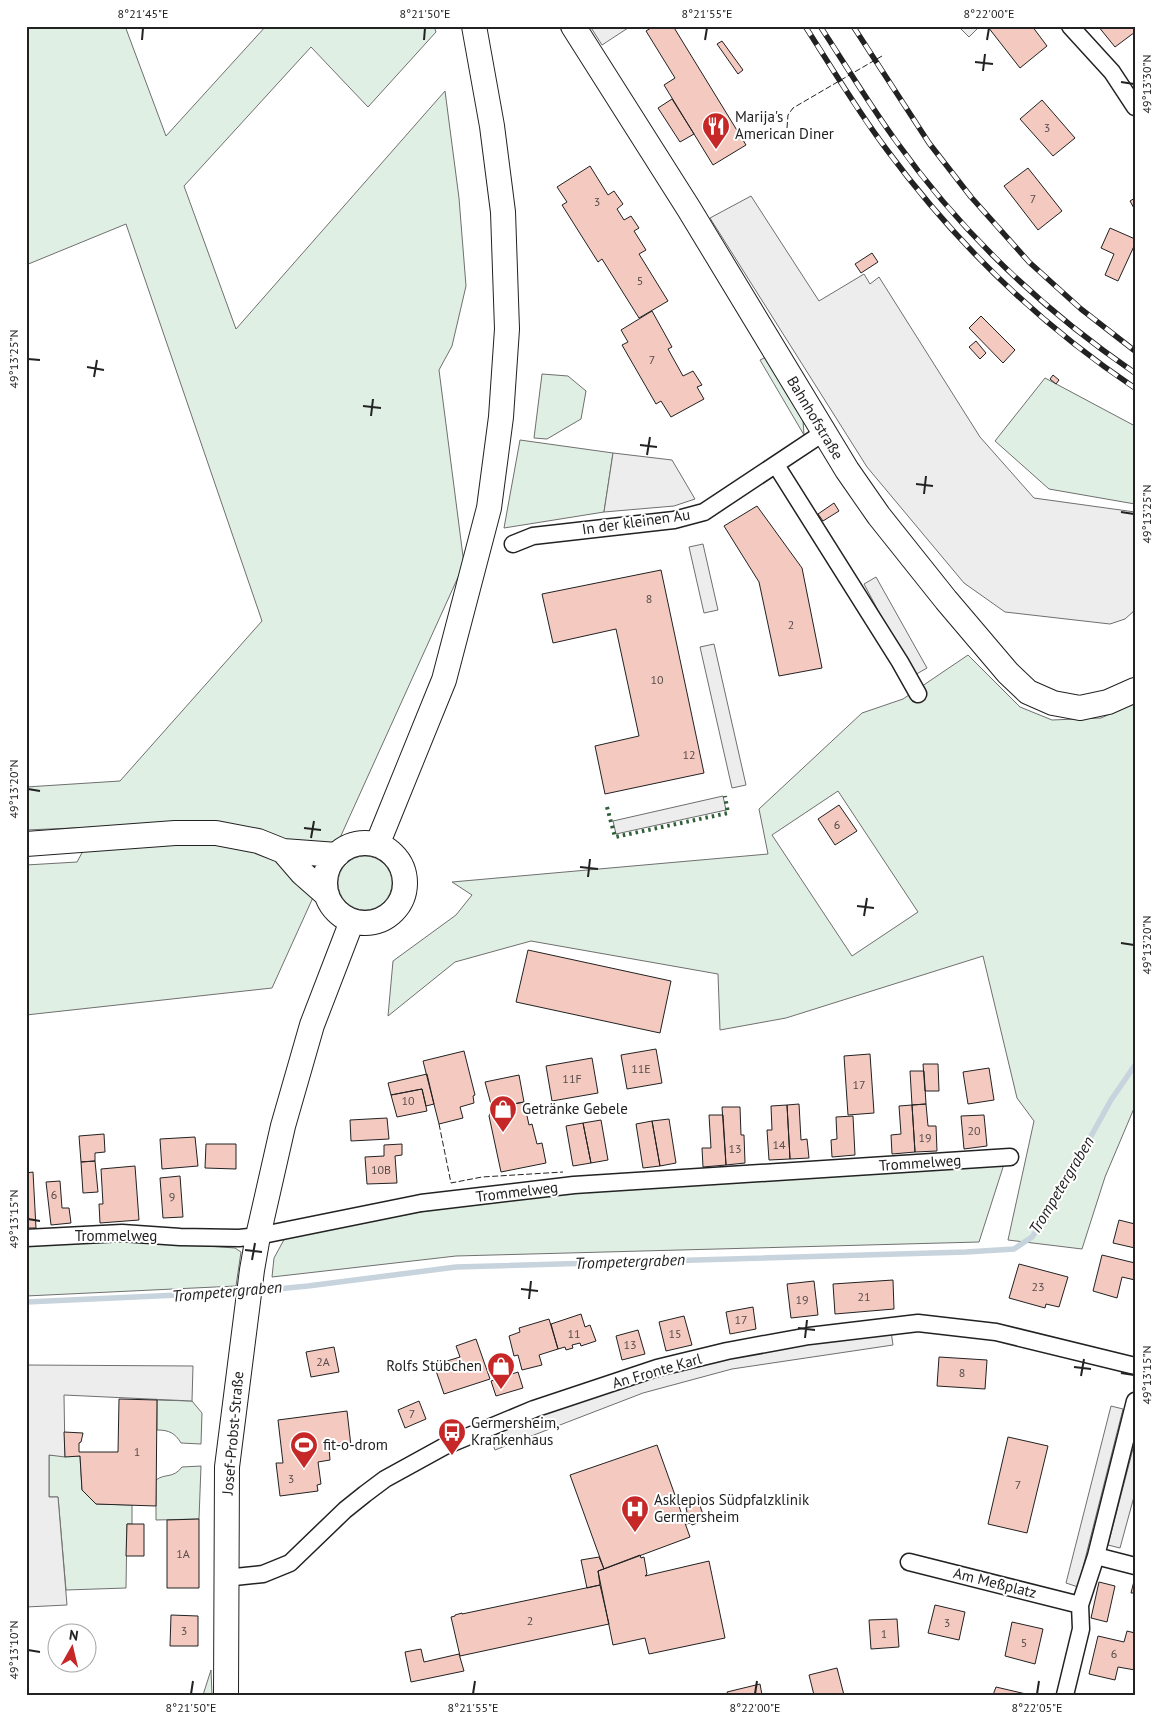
<svg xmlns="http://www.w3.org/2000/svg" width="1161" height="1721" font-family="'PT Sans',sans-serif">
<style>
.green{fill:#e0efe3;stroke:#6f6f6f;fill-rule:evenodd}
.parking{fill:#ededed;stroke:#6f6f6f}
.lines{fill:none;stroke-linecap:round;stroke-linejoin:round}
.stream{stroke:#c7d3dd;stroke-width:5.5}
.building{fill:#f3c9c0;stroke:#222}
.street-casing{stroke:#222;stroke-width:19}
.secondary-casing{stroke:#222;stroke-width:26}
.street{stroke:#fff;stroke-width:16}
.secondary{stroke:#fff;stroke-width:24}
.rail-casing{stroke:#222;stroke-width:5.5}
.rail{stroke:#fff;stroke-width:4;stroke-dasharray:11;stroke-linecap:butt}
.hedge{stroke:#2f5e38;stroke-width:4;stroke-dasharray:2.5 4;stroke-linecap:butt}
.fence{stroke:#222;stroke-width:1;stroke-dasharray:6 2.5;stroke-linecap:butt}
.ticks{fill:none;stroke:#222;stroke-width:2}
.labels{text-anchor:middle;stroke-width:4;stroke-linejoin:round;paint-order:stroke}
.number-label{font-size:12px;fill:#564c4a}
.poi-label{font-size:15px;fill:#222;stroke:#fff;text-anchor:start}
.street-label{font-size:15px;fill:#222;stroke:#fff}
.water-label{font-size:16px;font-style:italic;fill:#222;stroke:#fff}
.neatline{fill:none;stroke:#222;stroke-width:2}
.ticks-label{font-size:12px;text-anchor:middle;fill:#222}
</style>
<rect width="100%" height="100%" fill="#fff"/>
<path class="green" d="M26 26H125L166 136 266 26H434L436 32 368 107 311 47 184 186 236 329 445 91 459 198 466 286 452 346 439 370 464 564 272 988 26 1015V865L77 862 96 827 26 830V787L120 781 262 621 126 224 26 265Z
M766 357 803 420 804 435 760 360Z
M542 374 568 376 586 391 581 419 547 439 534 438Z
M1045 378 1135 426V504L1049 489 995 441Z
M520 440 613 453 604 512 504 528Z
M968 655 1020 707 1052 720 1101 718 1135 703V1106L1105 1177 1082 1249 1008 1240 1034 1121 1017 1098 983 956 786 1018 720 1030 718 974 531 941 455 962 388 1016 393 961 456 915 472 895 452 882 768 854 759 809 862 713 903 699ZM838 791 918 912 852 956 772 835Z
M338 883a27 27 0 1 1 54 0a27 27 0 1 1-54 0Z
M1005 1161 979 1242 456 1256 272 1277 274 1258 286 1236 449 1207 554 1192Z
M122 1237 180 1244 235 1248 241 1252 236 1286 26 1296V1243Z
M157 1400 192 1401 202 1413 201 1444 181 1443C175 1433 169 1430 157 1430Z
M49 1455 80 1456 82 1490 96 1504 132 1505V1524H127L126 1588 66 1590 58 1497H49Z
M201 1466 199 1519 156 1520V1480C165 1473 173 1479 182 1467Z
M211 1670 212 1695H203Z"/>
<path class="parking" d="M590 26H631L602 45Z
M958 26H980L969 37Z
M751 196 819 301 864 274 870 284 879 277 980 437 1034 498 1135 512V610L1125 619 1110 624 1005 612 964 583 867 467 710 218Z
M613 453 672 460 695 499 674 506 604 512Z
M703 544 718 610 704 613 689 547Z
M876 577 927 668 913 676 864 584Z
M714 644 746 785 732 788 700 647Z
M723 796 726 810 616 834 613 821Z
M891 1331 893 1345 732 1369 643 1393 495 1450 489 1434 530 1417 609 1390 730 1356Z
M26 1365 193 1366 192 1401 64 1395 65 1457 49 1455V1497H58L67 1605 26 1607Z
M1111 1406 1123 1409 1078 1587 1066 1583Z
M1135 1441V1493L1120 1548 1108 1545Z"/>
<g class="lines">
<path class="stream" d="M256 1291 308 1286 456 1267 966 1252 1014 1249 1032 1237 1048 1214 1111 1100 1135 1065
M26 1302 244 1292"/>
</g>
<path class="building" d="M654 26H673L746 145 713 165 664 85 675 78 646 31Z
M1032 26 1047 46 1020 68 988 27Z
M1098 26H1135V32L1115 47Z
M722 41 743 70 738 74 717 44Z
M672 99 694 134 680 142 658 108Z
M1042 100 1075 138 1053 156 1020 119Z
M590 166 608 195 614 191 623 204 617 209 624 220 631 216 639 228 634 231 646 250 639 254 668 301 639 318 602 259 598 262 562 205 567 202 557 187Z
M1028 168 1062 211 1038 230 1004 186Z
M1135 198V210L1130 201Z
M1110 228 1135 239V244L1118 281 1105 275 1114 254 1101 248Z
M872 253 878 262 861 273 855 264Z
M652 311 672 347 668 349 683 376 693 371 702 385 697 387 704 399 671 417 661 401 656 404 622 345 628 342 621 330Z
M981 316 1015 350 1003 363 969 328Z
M976 341 986 353 980 359 969 347Z
M1053 375 1059 380 1056 384 1050 379Z
M834 503 839 511 823 521 818 514Z
M757 506 802 568 822 668 779 676 759 582 724 526Z
M661 570 704 773 605 794 595 746 639 736 616 629 553 643 542 594Z
M839 805 857 831 835 845 818 819Z
M528 950 671 981 660 1033 516 1002Z
M656 1049 662 1083 627 1089 621 1055Z
M464 1051 475 1095 473 1096 474 1103 460 1107 463 1118 439 1124 423 1061Z
M870 1054 874 1113 848 1115 844 1056Z
M592 1058 598 1093 552 1101 546 1066Z
M923 1064H938L939 1091H925Z
M989 1068 994 1100 968 1104 963 1072Z
M910 1071H924L926 1104 912 1105Z
M427 1074 434 1104 426 1106 422 1089 391 1095 388 1083Z
M519 1075 524 1102 492 1108 485 1082Z
M422 1089 427 1111 397 1117 391 1095Z
M524 1102 529 1125 532 1124 537 1144 542 1143 546 1163 501 1172 489 1116 492 1108Z
M799 1104 801 1140 807 1139 809 1158 790 1159 787 1105Z
M926 1104 928 1126H936L937 1151 915 1152 912 1105Z
M787 1105 790 1159 769 1160 767 1130H772L771 1106Z
M912 1105 915 1152 892 1154 891 1135 901 1134 899 1106Z
M722 1107H740L741 1135H744L745 1163 726 1165Z
M709 1115H723L726 1165 703 1167 702 1148H711Z
M984 1115 987 1146 964 1149 961 1116Z
M853 1116 855 1155 832 1157 831 1140 837 1139 836 1117Z
M387 1118 389 1139 351 1141 350 1120Z
M669 1119 676 1163 660 1166 652 1121Z
M601 1120 608 1160 591 1163 583 1123Z
M652 1121 660 1166 643 1168 636 1124Z
M583 1123 591 1163 573 1166 566 1126Z
M104 1134 105 1152 95 1153V1161L81 1162 79 1136Z
M195 1137 198 1166 162 1169 160 1139Z
M206 1144H236V1169L205 1168Z
M402 1144V1155L395 1156 397 1183 367 1184 365 1157 384 1156V1145Z
M95 1161 98 1192 83 1193 81 1162Z
M135 1166 139 1220 100 1223 99 1204H103L101 1169Z
M33 1172 36 1228H26V1173Z
M180 1176 183 1217 163 1218 160 1178Z
M60 1181 62 1208H69L71 1223 51 1225 46 1182Z
M1119 1220 1135 1224V1248L1113 1243Z
M1102 1255 1135 1263V1280L1122 1277 1117 1298 1093 1291Z
M1019 1264 1068 1277 1059 1307 1046 1304 1045 1308 1009 1298Z
M893 1280 894 1309 835 1314 833 1284Z
M814 1281 818 1315 791 1318 787 1284Z
M753 1307 756 1329 730 1334 726 1312Z
M581 1314 585 1327 590 1325 596 1341 581 1346 580 1343 572 1345 573 1348 566 1350 565 1347 558 1349 551 1324Z
M684 1316 692 1345 666 1351 659 1322Z
M549 1319 558 1349 539 1355 542 1365 522 1370 518 1355 514 1356 509 1336 520 1332 519 1328Z
M638 1330 645 1354 622 1360 616 1336Z
M476 1339 490 1379 444 1394 434 1365 460 1357 456 1346Z
M334 1347 339 1372 311 1377 306 1352Z
M939 1357 987 1360 985 1389 937 1386Z
M518 1372 523 1388 496 1396 491 1381Z
M119 1399 157 1400 156 1506 96 1504 82 1490 80 1456 65 1457 64 1432 83 1433 81 1442 79 1443V1452H118Z
M419 1401 426 1419 405 1428 398 1410Z
M347 1411 351 1446 329 1448 330 1460 318 1462 321 1484 317 1485 318 1491 280 1496 276 1463H283L278 1420Z
M1008 1437 1048 1446 1027 1533 988 1524Z
M657 1445 690 1537 604 1569 570 1475Z
M699 1503 705 1520 692 1525 691 1523 686 1524 682 1514 687 1512 686 1508Z
M199 1519V1588H167V1520Z
M127 1524H144V1556H126Z
M640 1555 641 1558 644 1557 647 1574 645 1576 709 1561 725 1638 649 1654 645 1638 613 1645 598 1571Z
M599 1557 604 1569 598 1571 600 1585 587 1588 581 1560Z
M1135 1577V1593H1131Z
M1099 1582 1115 1586 1107 1622 1091 1618Z
M600 1585 609 1624 460 1656 451 1617 455 1616V1615L462 1613V1614Z
M935 1605 965 1612 959 1640 928 1633Z
M171 1615 198 1616V1646H170Z
M897 1619 899 1647 871 1649 869 1620Z
M1012 1622 1043 1629 1035 1664 1005 1656Z
M1127 1631 1135 1633V1670L1118 1667 1115 1680 1089 1674 1098 1636 1124 1642Z
M421 1649 424 1662 459 1654 464 1671 411 1682 405 1652Z
M837 1668 844 1695H814L809 1675Z
M760 1684 762 1695H728L727 1692Z
M996 1687 1026 1694 993 1695Z"/>
<g class="lines">
<g class="street-casing">
<path id="street" d="M1070 26 1112 72 1135 107
M776 465 900 662 918 694
M513 544 533 536 674 520 704 512 823 433
M26 1238 122 1233 180 1237 239 1238 258 1236 421 1203 574 1185 1010 1157
M1096 1556 1135 1566
M909 1562 1080 1605
M225 1578 263 1574 290 1563 345 1510 365 1494 385 1479 445 1446 534 1409 657 1368 727 1351 809 1336 918 1323 996 1332 1135 1366
M1065 1695 1081 1629 1080 1605 1096 1556 1135 1401"/>
</g>
<g class="secondary-casing">
<path id="secondary" d="M573 26 689 209 847 470 879 516 946 600 1008 673 1028 692 1053 703 1080 708 1108 702 1135 690
M325 883a40 40 0 1 1 80 0a40 40 0 1 1-80 0Z
M26 844 175 833H216L258 841 283 851 337 855
M377 845 444 680 489 508 501 417 507 329 503 212 492 126 474 26
M283 851 302 873 327 895
M226 1695 227 1467 252 1270 258 1236 283 1126 312 1025 352 921"/>
</g>
<use href="#street" class="street"/>
<use href="#secondary" class="secondary"/>
<g class="rail-casing">
<path id="rail" d="M805 26C832 68 857 110 887 150 955 242 1039 324 1135 388
M820 26C845 64 869 104 896 141 960 231 1043 310 1135 373
M853 26 929 143 971 197 1029 262 1081 309 1135 351"/>
</g>
<use href="#rail" class="rail"/>
<path class="hedge" d="M607 807 615 837 728 813 725 796"/>
<path class="fence" d="M787 128 788 115 793 108 882 56
M439 1124 451 1183 482 1177 563 1172"/>
</g>
<path class="ticks" d="M142 40 143 28M424 40 425 28M705 40 707 28M987 40 989 28M975 62 993 64M983 71 985 54M1121 82 1134 84M28 359 40 360M87 367 104 370M94 377 97 360M363 406 381 408M371 416 373 399M640 445 657 447M647 455 650 437M916 484 933 486M924 494 926 476M1121 512 1134 514M28 789 40 791M304 828 321 830M311 838 314 821M580 867 598 869M588 877 590 859M857 906 874 908M864 916 867 898M1121 943 1134 945M28 1219 40 1221M245 1250 262 1252M252 1260 255 1243M521 1289 538 1291M529 1299 531 1281M798 1328 815 1330M805 1338 807 1320M1074 1367 1091 1369M1121 1373 1134 1375M1081 1376 1084 1359M28 1650 40 1652M191 1694 193 1681M473 1694 475 1681M755 1694 757 1681M1037 1694 1039 1681"/>
<defs>
<g id="restaurant-pin" transform="scale(1.4375)"><path d="M0 17L-7.5 6A9.5 9.5 0 1 1 7.5 6Z" fill="#c62828" stroke="#fff"/><path d="M-5-6h1v4h1v-4h1v4h1v-4h1v5L-1.5 .5V6h-2V.5L-5-1ZM5-6V6H3V1.5H1.5Q1.5-4 5-6Z" fill="#fff"/></g>
<g id="shop-pin" transform="scale(1.4375)"><path d="M0 17L-7.5 6A9.5 9.5 0 1 1 7.5 6Z" fill="#c62828" stroke="#fff"/><path d="M-5-2.5h2.3a2.7 3.5 0 0 1 5.4 0H5L5.5 6h-11ZM-1.5-2.5h3a1.5 2.3 0 0 0-3 0Z" fill="#fff"/></g>
<g id="bus-pin" transform="scale(1.4375)"><path d="M0 17L-7.5 6A9.5 9.5 0 1 1 7.5 6Z" fill="#c62828" stroke="#fff"/><path d="M-5-6H5V4H4V6H2V4H-2V6H-4V4H-5ZM-3.5-4V0h7V-4ZM-3.5 1.2v1.5H-2V1.2ZM2 1.2v1.5H3.5V1.2Z" fill="#fff"/></g>
<g id="stadium-pin" transform="scale(1.4375)"><path d="M0 17L-7.5 6A9.5 9.5 0 1 1 7.5 6Z" fill="#c62828" stroke="#fff"/><path d="M0-5a6.5 5 0 1 0 0 10a6.5 5 0 1 0 0-10ZM-3.5-1.8h7v3.6h-7Z" fill="#fff"/></g>
<g id="hospital-pin" transform="scale(1.4375)"><path d="M0 17L-7.5 6A9.5 9.5 0 1 1 7.5 6Z" fill="#c62828" stroke="#fff"/><path d="M-5-5h3v3.5h4V-5h3V5h-3V1.5h-4V5h-3Z" fill="#fff"/></g>
</defs>
<g fill-rule="evenodd">
<use href="#restaurant-pin" x="716" y="126"/>
<use href="#shop-pin" x="503" y="1109"/>
<use href="#shop-pin" x="501" y="1366"/>
<use href="#bus-pin" x="452" y="1432"/>
<use href="#stadium-pin" x="304" y="1445"/>
<use href="#hospital-pin" x="635" y="1509"/>
</g>
<g class="labels">
<g class="number-label">
<text x="1047" y="132">3</text>
<text x="1033" y="203">7</text>
<text x="597" y="206">3</text>
<text x="640" y="285">5</text>
<text x="652" y="364">7</text>
<text x="649" y="603">8</text>
<text x="791" y="629">2</text>
<text x="657" y="684">10</text>
<text x="689" y="759">12</text>
<text x="837" y="829">6</text>
<text x="641" y="1073">11E</text>
<text x="572" y="1083">11F</text>
<text x="859" y="1089">17</text>
<text x="408" y="1105">10</text>
<text x="974" y="1135">20</text>
<text x="925" y="1142">19</text>
<text x="779" y="1149">14</text>
<text x="735" y="1153">13</text>
<text x="381" y="1174">10B</text>
<text x="54" y="1199">6</text>
<text x="172" y="1201">9</text>
<text x="1038" y="1291">23</text>
<text x="864" y="1301">21</text>
<text x="802" y="1304">19</text>
<text x="741" y="1324">17</text>
<text x="574" y="1338">11</text>
<text x="675" y="1338">15</text>
<text x="630" y="1349">13</text>
<text x="323" y="1366">2A</text>
<text x="962" y="1377">8</text>
<text x="412" y="1418">7</text>
<text x="137" y="1456">1</text>
<text x="291" y="1483">3</text>
<text x="1018" y="1489">7</text>
<text x="183" y="1558">1A</text>
<text x="530" y="1625">2</text>
<text x="947" y="1627">3</text>
<text x="184" y="1635">3</text>
<text x="884" y="1638">1</text>
<text x="1024" y="1647">5</text>
<text x="1114" y="1658">6</text>
</g>
<g class="poi-label">
<text x="735" y="122">Marija's<tspan x="735" dy="17">American Diner</tspan></text>
<text x="522" y="1114">Getränke Gebele</text>
<text x="482" y="1371" text-anchor="end">Rolfs Stübchen</text>
<text x="471" y="1428">Germersheim,<tspan x="471" dy="17">Krankenhaus</tspan></text>
<text x="323" y="1450">fit-o-drom</text>
<text x="654" y="1505">Asklepios Südpfalzklinik<tspan x="654" dy="17">Germersheim</tspan></text>
</g>
<g class="street-label">
<text transform="translate(815 418) rotate(59)" y="5">Bahnhofstraße</text>
<text transform="translate(636 522) rotate(-8)" y="5">In der kleinen Au</text>
<text transform="translate(920 1163) rotate(-4)" y="5">Trommelweg</text>
<text transform="translate(517 1192) rotate(-7)" y="5">Trommelweg</text>
<text x="116" y="1241">Trommelweg</text>
<text transform="translate(657 1371) rotate(-16)" y="5">An Fronte Karl</text>
<text transform="translate(233 1433) rotate(-85)" y="5">Josef-Probst-Straße</text>
<text transform="translate(995 1583) rotate(14)" y="5">Am Meßplatz</text>
</g>
<g class="water-label">
<text transform="translate(1061 1185) rotate(-59)" y="6">Trompetergraben</text>
<text transform="translate(630 1261) rotate(-2)" y="6">Trompetergraben</text>
<text transform="translate(227 1291) rotate(-5)" y="6">Trompetergraben</text>
</g>
</g>
<rect width="1161" height="1721" fill="none" stroke="#ffffff" stroke-width="55"/>
<g transform="translate(72 1648) rotate(8)"><circle r="24" fill="#ffffff" stroke="#a7a7a7"/>
<path d="M0-4L9 19L0 12L-9 19Z" fill="#c62828"/>
<text y="-8" font-size="14" font-weight="bold" text-anchor="middle" fill="#222222">N</text>
</g>
<rect x="28" y="28" width="1106" height="1666" class="neatline"/>
<g class="ticks-label">
<text x="143" y="18">8°21'45"E</text>
<text x="425" y="18">8°21'50"E</text>
<text x="707" y="18">8°21'55"E</text>
<text x="989" y="18">8°22'00"E</text>
<text transform="translate(1147 84) rotate(-90)" y="4">49°13'30"N</text>
<text transform="translate(14 359) rotate(-90)" y="4">49°13'25"N</text>
<text transform="translate(1147 514) rotate(-90)" y="4">49°13'25"N</text>
<text transform="translate(14 789) rotate(-90)" y="4">49°13'20"N</text>
<text transform="translate(1147 945) rotate(-90)" y="4">49°13'20"N</text>
<text transform="translate(14 1219) rotate(-90)" y="4">49°13'15"N</text>
<text transform="translate(1147 1375) rotate(-90)" y="4">49°13'15"N</text>
<text transform="translate(14 1650) rotate(-90)" y="4">49°13'10"N</text>
<text x="191" y="1712">8°21'50"E</text>
<text x="473" y="1712">8°21'55"E</text>
<text x="755" y="1712">8°22'00"E</text>
<text x="1037" y="1712">8°22'05"E</text>
</g>
</svg>
